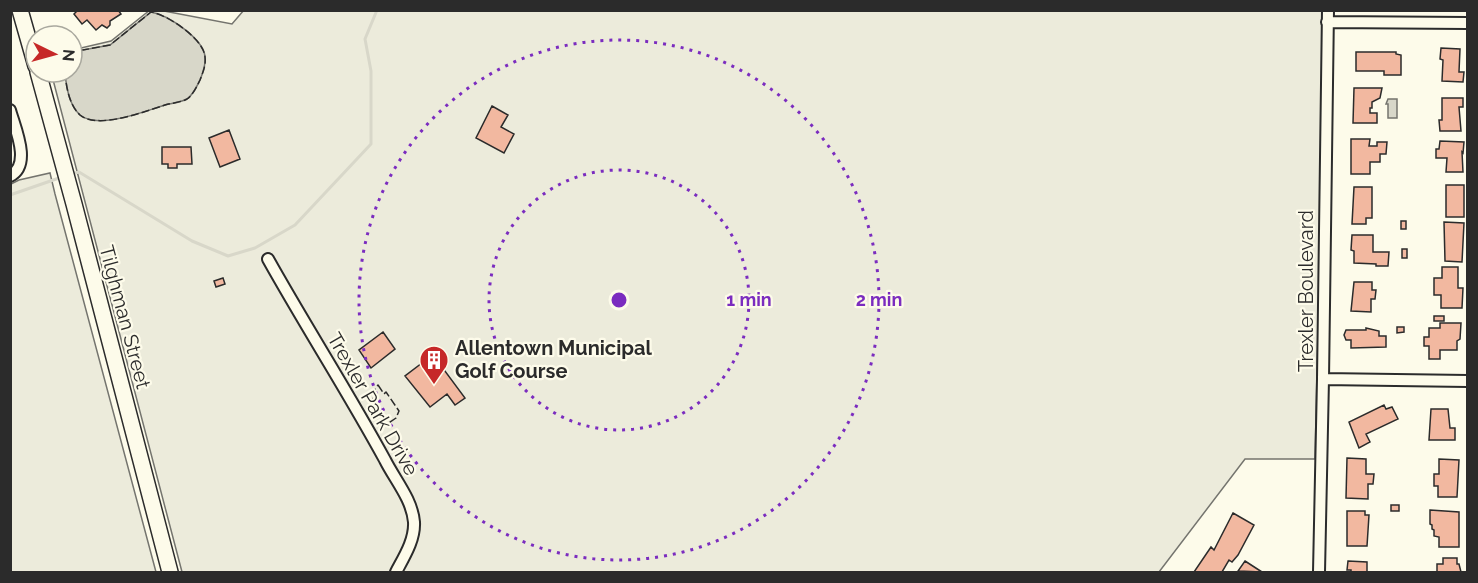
<svg xmlns="http://www.w3.org/2000/svg" width="1478" height="583" font-family="Raleway,sans-serif">
<style>
.green{fill:#ecebdb;stroke:#74746e;stroke-width:1.5}
.water{fill:#d8d7c9;stroke:#74746e;stroke-width:1.5}
.lines{fill:none;stroke-linecap:round;stroke-linejoin:round}
.stream{stroke:#d8d7c9;stroke-width:3}
.building{fill:#f2b8a0;stroke:#2b2b2b;stroke-width:1.5}
.minor-casing{stroke:#2b2b2b;stroke-width:14}
.primary-casing{stroke:#2b2b2b;stroke-width:18}
.minor{stroke:#fdfbea;stroke-width:10}
.primary{stroke:#fdfbea;stroke-width:15}
.fence{stroke:#2b2b2b;stroke-width:1.5;stroke-dasharray:8 3;stroke-linecap:butt}
.ring{fill:none;stroke:#7b2cbf;stroke-width:3;stroke-dasharray:3 6}
.labels{text-anchor:middle;stroke-width:4.5;stroke-linejoin:round;paint-order:stroke}
.street-label{font-size:20px;fill:#2b2b2b;stroke:#fdfbea}
.poi-label{font-size:20px;font-weight:bold;fill:#2b2b2b;stroke:#fdfbea;text-anchor:start}
.centre{fill:#7b2cbf;stroke:#fdfbea;stroke-width:3}
.ring-label{font-size:18px;text-anchor:middle;font-weight:bold;fill:#7b2cbf;stroke:#fdfbea;stroke-width:4.5;stroke-linejoin:round;paint-order:stroke}
</style>
<rect width="100%" height="100%" fill="#fdfbea"/>
<path class="green" d="M150 10 164 11 232 24 244 10 1323 11V110L1315 459H1245L1159 572H182L51 72H72V50L111 41Z
M50 173 55 194 156 572H11V184L19 180Z"/>
<path class="water" d="M151 12C168 15 204 39 205 57 206 66 203 72 200 80 197 86 193 95 187 99 182 102 172 103 165 105 146 111 98 130 80 115 69 105 66 86 65 72H72V52L110 45Z
M1388 99H1397V118H1388V104H1386Z"/>
<g class="lines">
<path class="stream" d="M71 174 79 172 192 241 228 256 255 248 295 225 371 144V71L365 39 377 10
M10 195 62 177"/>
</g>
<path class="building" d="M78 10H118L121 14 110 21V25L107 28 102 25 96 30 87 20 82 24 74 14Z
M1441 48 1460 49 1459 72H1464L1463 82 1442 81 1443 60 1440 59Z
M1356 52H1396V54L1401 55V75H1384V71H1356Z
M1354 88H1382L1380 98 1372 102V108H1370V113H1377V123H1353Z
M1442 98H1463V107H1459L1461 131H1440L1439 120H1442Z
M492 106 508 115 501 127 514 134 504 153 476 138Z
M229 130 240 159 220 167 209 138Z
M1351 139H1370L1369 146H1377V142H1387L1386 154H1380V162H1370V174H1351Z
M1440 141 1464 142 1463 153 1462 152 1463 172H1446L1447 158H1436V149H1439Z
M162 147H191L192 164H177V168H168V164H162Z
M1446 185H1464V217H1446Z
M1354 187H1372V218H1366V224H1352Z
M1401 221H1406V229H1401Z
M1444 222 1464 223 1462 262 1445 261Z
M1352 235H1373V252H1389L1388 266H1376V264L1354 263V251L1351 250Z
M1402 249H1407V258H1402Z
M1442 267H1458V288H1463L1462 308H1441V295H1434V278H1442Z
M223 278 225 284 216 287 214 281Z
M1354 282H1372V290H1376L1375 299H1371V312L1351 311Z
M1434 316H1444V321H1434Z
M1440 323H1461L1460 339 1457 341V350H1440V359H1429V346H1424V337H1429V328H1440Z
M1397 327H1404V332L1397 333Z
M1366 328 1379 331V336H1386V347L1351 348V340H1346L1344 335 1346 330H1366Z
M383 332 395 349 371 368 359 350Z
M422 363 431 375 442 367 465 398 455 405 447 394 430 407 405 376Z
M1384 405 1386 409 1392 407 1398 419 1366 434 1370 442 1359 448 1349 422Z
M1431 409H1448L1450 428H1455V440H1429Z
M1347 458 1366 459V474H1374L1373 484H1368V499L1346 498Z
M1439 459 1459 460 1457 497H1438V486H1434V474H1439Z
M1391 505H1399V511H1391Z
M1430 510 1459 512V547H1439V537L1434 536V530L1432 529V525L1430 524Z
M1347 511H1365V515H1369L1367 546H1347Z
M1233 513 1254 525 1238 555 1232 562 1229 560 1222 572H1194L1211 547 1214 550Z
M1443 558H1457V564H1459L1461 572H1437V564H1443Z
M1245 561 1262 572 1238 571Z
M1348 561 1367 562V572H1351V570H1347Z"/>
<g class="lines">
<g class="minor-casing">
<path id="minor" d="M1327 22 1468 23
M10 110C15 128 32 165 10 176
M268 259C306 327 348 392 385 460 395 480 412 499 414 522 415 540 404 557 396 572
M1323 379 1468 381
M1319 572 1323 379 1328 10"/>
</g>
<g class="primary-casing">
<path id="primary" d="M20 10 36 66
M38 72 74 204 170 572"/>
</g>
<use href="#minor" class="minor"/>
<use href="#primary" class="primary"/>
<path class="fence" d="M65 72C66 86 69 105 80 115 98 130 146 111 165 105 172 103 182 102 187 99 193 95 197 86 200 80 203 72 206 66 205 57 204 39 168 15 151 12L110 45 72 52
M378 385 384 394 386 392 399 411 396 418 387 424 371 395Z"/>
</g>
<g class="ring">
<circle cx="619" cy="300" r="130"/>
<circle cx="619" cy="300" r="260"/>
</g>
<defs>
<g id="building-pin" transform="scale(1.5)"><path d="M0 17L-7.5 6A9.5 9.5 0 1 1 7.5 6Z" fill="#c62828" stroke="#fdfbea"/><path d="M-4-6H4V6H1V3H-1V6H-4ZM-2.5-4.3h1.7v1.8h-1.7ZM.8-4.3h1.7v1.8H.8ZM-2.5-1h1.7V.8h-1.7ZM.8-1h1.7V.8H.8Z" fill="#fff"/></g>
</defs>
<g fill-rule="evenodd">
<use href="#building-pin" x="434" y="360"/>
</g>
<g class="labels">
<g class="street-label">
<text transform="translate(1306 291) rotate(-90)" y="7">Trexler Boulevard</text>
<text transform="translate(125 317) rotate(75)" y="7">Tilghman Street</text>
<text transform="translate(373 404) rotate(60)" y="7">Trexler Park Drive</text>
</g>
<g class="poi-label">
<text x="455" y="355">Allentown Municipal<tspan x="455" dy="23">Golf Course</tspan></text>
</g>
</g>
<circle cx="619" cy="300" r="9" class="centre"/>
<g class="ring-label">
<text x="749" y="306">1 min</text>
<text x="879" y="306">2 min</text>
</g>
<rect width="1478" height="583" fill="none" stroke="#2b2b2b" stroke-width="24"/>
<g transform="translate(54 54) rotate(95)"><circle r="28" fill="#fdfbea" stroke="#a9a89e" stroke-width="1.5"/>
<path d="M0-4.5L10 22L0 15L-10 22Z" fill="#c62828"/>
<text y="-9" font-size="16" font-weight="bold" text-anchor="middle" fill="#2b2b2b">N</text>
</g>
</svg>
